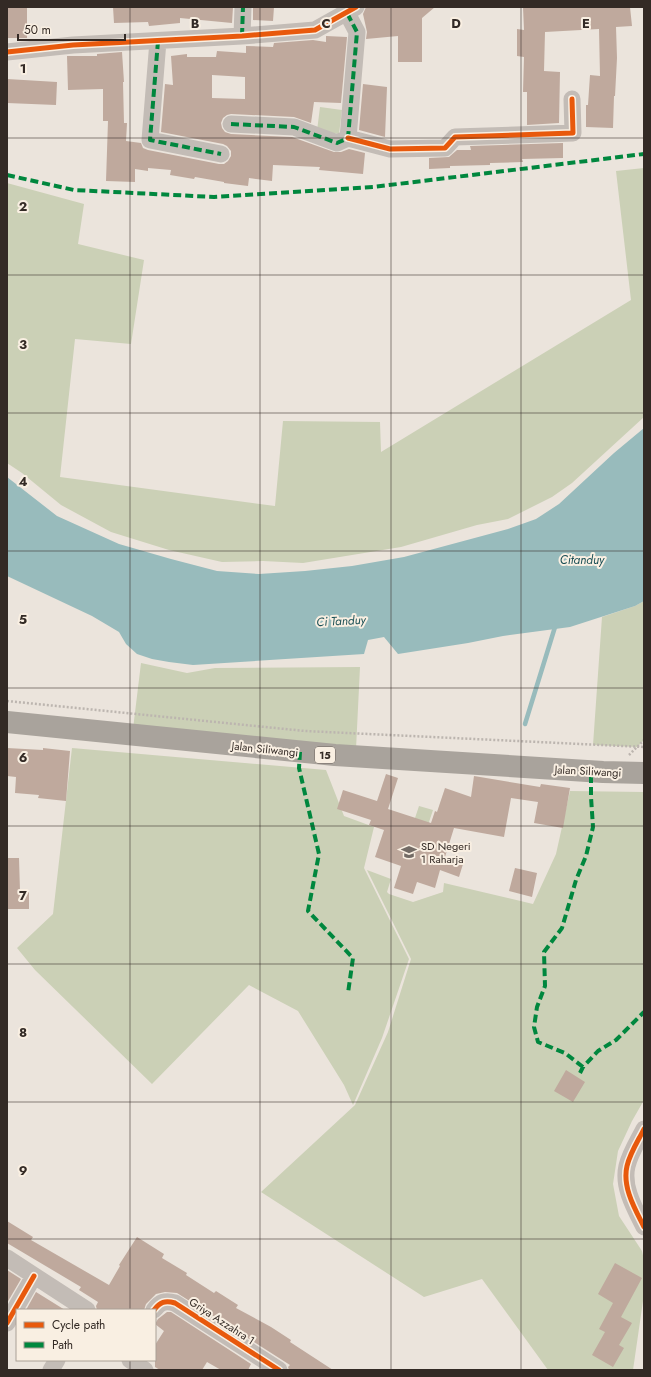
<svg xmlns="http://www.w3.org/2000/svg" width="651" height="1377" font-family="Jost,sans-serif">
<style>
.green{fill:#cbd0b6}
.water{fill:#98bbbc}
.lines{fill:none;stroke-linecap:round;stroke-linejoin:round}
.stream{stroke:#98bbbc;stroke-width:4.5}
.building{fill:#bfa99d;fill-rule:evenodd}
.path{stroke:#bcb5af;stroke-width:2.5;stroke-dasharray:2 2;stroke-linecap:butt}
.street{stroke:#c3bcb6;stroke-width:17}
.highway{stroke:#a9a39c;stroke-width:22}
.quiet{stroke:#00873e;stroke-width:4;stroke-dasharray:8 4;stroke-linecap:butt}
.cycleway-casing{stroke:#f9efe2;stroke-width:8}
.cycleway{stroke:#e8590c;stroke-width:5}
.grid{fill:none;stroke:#332a25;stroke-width:1;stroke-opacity:0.55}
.labels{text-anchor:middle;stroke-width:4;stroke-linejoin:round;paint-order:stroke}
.shield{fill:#f9efe2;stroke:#6e655e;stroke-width:1}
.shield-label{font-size:10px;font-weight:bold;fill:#332a25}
.street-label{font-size:11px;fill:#332a25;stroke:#f9efe2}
.poi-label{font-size:11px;fill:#332a25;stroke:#f9efe2;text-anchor:start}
.water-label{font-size:12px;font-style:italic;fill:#1a4f55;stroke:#f9efe2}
.grid-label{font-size:13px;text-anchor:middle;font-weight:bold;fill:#332a25;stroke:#f9efe2;stroke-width:4;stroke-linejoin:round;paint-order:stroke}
</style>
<rect width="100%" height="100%" fill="#ebe4dc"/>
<path class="green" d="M320 107 342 110 339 134 317 131Z
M644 168V417L572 483 552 497 508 519 477 525 401 547 303 563 263 561 222 562 169 550 111 532 61 505 22 473 7 463V183L84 204 78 244 144 260 131 344 75 339 60 477 275 506 283 421 380 422 381 452 631 300 616 171Z
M644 601V740L637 747 593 745 602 617 635 606Z
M141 663 187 673 215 668 360 667 356 749 133 729Z
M72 748 326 770 344 816 374 827 364 868 409 959 382 1038 353 1105 344 1085 298 1011 249 985 152 1084 35 970 17 948 53 914Z
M570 791 644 792V1100L632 1121 618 1151 613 1184 619 1216 642 1251 644 1260V1294L633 1370H548L482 1279 424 1297 261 1192 355 1105 388 1032 411 959 367 870 391 879 387 892 389 894 413 902 443 892 444 883 533 904 556 854Z
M419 806 433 810 414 867 400 863Z"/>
<path class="water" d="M644 428V601L635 606 570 627 503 636 468 643 398 654 384 637 368 640 364 654 193 665 169 662 152 659 137 654 126 644 119 632 92 616 7 576V477L57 516 119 544 171 559 217 571 259 574 305 571 352 566 404 557 508 529 536 519 559 504 614 453Z"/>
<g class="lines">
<path class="stream" d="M525 724 555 627V625"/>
</g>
<path class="building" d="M7 7H27V38H7Z
M113 7H233L232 23 180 18V23L149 26 148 22 114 23Z
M253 7H274L273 21 253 20Z
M366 7H435L422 18V62H398V36L366 39 367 32 363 14Z
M523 7H630L632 26 616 27 617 58 615 96H614L613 128 586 127V105H588L590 75 600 76 599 29 545 32 544 71 560 72 559 123 527 125V92H523L524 57 517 56V29L524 30Z
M326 36 347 37 341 103 314 102 311 123 294 117 231 114 227 115 223 118 221 123 222 128 225 132 231 134 292 137 334 152H341L349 149 365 153 363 174 319 170 320 167 273 165 272 181 249 178 248 186 224 183V182L195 177 194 179 170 175 171 170 148 168V171L135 169V182L106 181 108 121H103V89L68 90 67 56H97V54L122 52 124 82H123L124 123H127L126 141 141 143 143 148 148 150 219 164H224L228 161 231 156V151L227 146 223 144 161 132 165 84 173 85 171 56 187 54V57H216L217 51 246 53V46L273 47 274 43 313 40 326 42ZM212 75 245 77V99L212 98Z
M7 79 57 82 56 105 7 103Z
M363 84 387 87 385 137 359 130Z
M563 143V158L522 159 523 162 490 163V165L450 166V168L429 169V158L449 157 457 150H471L470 146Z
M7 748 43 750V748L70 751 66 801 38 798 39 795 15 793 16 777 7 776Z
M386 774 398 778 388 809 431 823 435 811 437 812 445 788 471 797 474 776 540 787 541 784 570 788 563 828 534 823 538 802 511 798 504 837 454 828 445 857 463 864 459 877 440 870 435 888 417 882 413 894 394 888 401 866 375 857 384 830 369 825 371 820 337 809 343 790 377 801Z
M7 858H19L20 891 29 892V909H7Z
M515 868 537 873 532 897 509 891Z
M566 1070 585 1082 573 1102 554 1091Z
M7 1221 33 1237 31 1240 109 1285 120 1266 119 1265 137 1237 164 1254 162 1258 187 1273 186 1275 214 1293 216 1291 238 1305 236 1308 271 1327 291 1340 290 1342 333 1370H289L288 1367 290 1365 177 1293 165 1292 156 1294 146 1304 144 1310H97L96 1306 98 1302 79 1290 81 1287 7 1243Z
M615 1263 642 1278 621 1317 632 1323 619 1345 624 1348 613 1367 592 1355 605 1332 599 1329 613 1303 598 1294Z
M7 1270 21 1279 7 1303Z
M36 1292 65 1310H26Z
M167 1312H171L251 1364 248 1370H221L207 1362 202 1370H160L155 1367V1345L164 1331 155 1324 158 1319Z"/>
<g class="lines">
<path class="path" d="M7 701 305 731 644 747
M629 755 644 740"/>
<path class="street" d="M242 36 243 7
M158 41 150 140 221 154
M7 52 73 45 242 36 315 30 356 7
M231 124 294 127 337 143 348 138 357 32 347 13
M348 138 390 149 445 148 455 137 573 133 572 99
M644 1129C638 1141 630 1153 627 1166 622 1187 635 1209 644 1227
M7 1258 87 1310
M154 1310C160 1302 165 1300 175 1303L279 1370
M7 1323 34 1276
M130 1360 145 1370
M51 1370 57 1360"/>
<path class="highway" d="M7 722 335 755 603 772 644 773"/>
<path class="quiet" d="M242 36 243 7
M158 41 150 140 221 154
M231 124 294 127 337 143 348 138 357 32 347 13
M7 175 74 190 214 197 373 187 644 154
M300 752 299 768 319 854 308 911 353 958 348 993
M583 1067 565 1053 538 1042 534 1027 537 1007 545 986 544 952 562 928 576 880 586 856 593 827 591 797V771
M580 1073 583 1067 598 1051 616 1040 644 1012"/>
<g class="cycleway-casing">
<path id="cycleway" d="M7 52 73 45 242 36 315 30 356 7
M348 138 390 149 445 148 455 137 573 133 572 99
M644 1129C638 1141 630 1153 627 1166 622 1187 635 1209 644 1227
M154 1310C160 1302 165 1300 175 1303L279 1370
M7 1323 34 1276"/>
</g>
<use href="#cycleway" class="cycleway"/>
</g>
<path class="grid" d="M130 7V1310M260 7V1370M391 7V1370M521 7V1370M7 138H644M7 275H644M7 413H644M7 551H644M7 688H644M7 826H644M7 964H644M7 1102H644M7 1239H644M130 1360V1370"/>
<defs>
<g id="school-bare" transform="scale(1.2)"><path d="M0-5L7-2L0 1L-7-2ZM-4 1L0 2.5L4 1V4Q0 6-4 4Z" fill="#736b65" stroke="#f9efe2" stroke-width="2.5" paint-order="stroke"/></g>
</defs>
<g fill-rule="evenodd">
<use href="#school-bare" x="409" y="852"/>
</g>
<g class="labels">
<rect class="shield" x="315" y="747" width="20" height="16" rx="3"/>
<g class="shield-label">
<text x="325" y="759">15</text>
</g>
<g class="street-label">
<text transform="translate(265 749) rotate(6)" y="4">Jalan Siliwangi</text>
<text transform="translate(588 771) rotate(3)" y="4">Jalan Siliwangi</text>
<text transform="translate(222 1321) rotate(33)" y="4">Griya Azzahra 1</text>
</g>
<g class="poi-label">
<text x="421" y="850">SD Negeri<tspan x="421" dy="13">1 Raharja</tspan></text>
</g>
<g class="water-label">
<text x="582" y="564">Citanduy</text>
<text transform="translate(341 621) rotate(-3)" y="4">Ci Tanduy</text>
</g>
</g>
<g class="grid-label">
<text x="195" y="28">B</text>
<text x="326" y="28">C</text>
<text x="456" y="28">D</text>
<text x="586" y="28">E</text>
<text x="23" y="73">1</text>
<text x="23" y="211">2</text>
<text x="23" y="349">3</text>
<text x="23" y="486">4</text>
<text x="23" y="624">5</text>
<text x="23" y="762">6</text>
<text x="23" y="900">7</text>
<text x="23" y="1037">8</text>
<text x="23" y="1175">9</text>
</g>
<rect width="651" height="1377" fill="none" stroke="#332a25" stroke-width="16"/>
<rect x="16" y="1309" width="140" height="52" fill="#f9efe2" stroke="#aaa096"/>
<rect x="24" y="1322" width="20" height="6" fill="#e8590c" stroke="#aaa096"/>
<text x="52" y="1329" font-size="12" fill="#332a25">Cycle path</text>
<rect x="24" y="1342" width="20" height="6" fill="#00873e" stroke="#aaa096"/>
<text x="52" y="1349" font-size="12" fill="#332a25">Path</text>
<path d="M18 34v6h107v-6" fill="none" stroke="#332a25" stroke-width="2"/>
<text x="24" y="34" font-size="12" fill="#332a25" stroke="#f9efe2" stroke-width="3" paint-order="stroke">50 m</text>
</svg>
